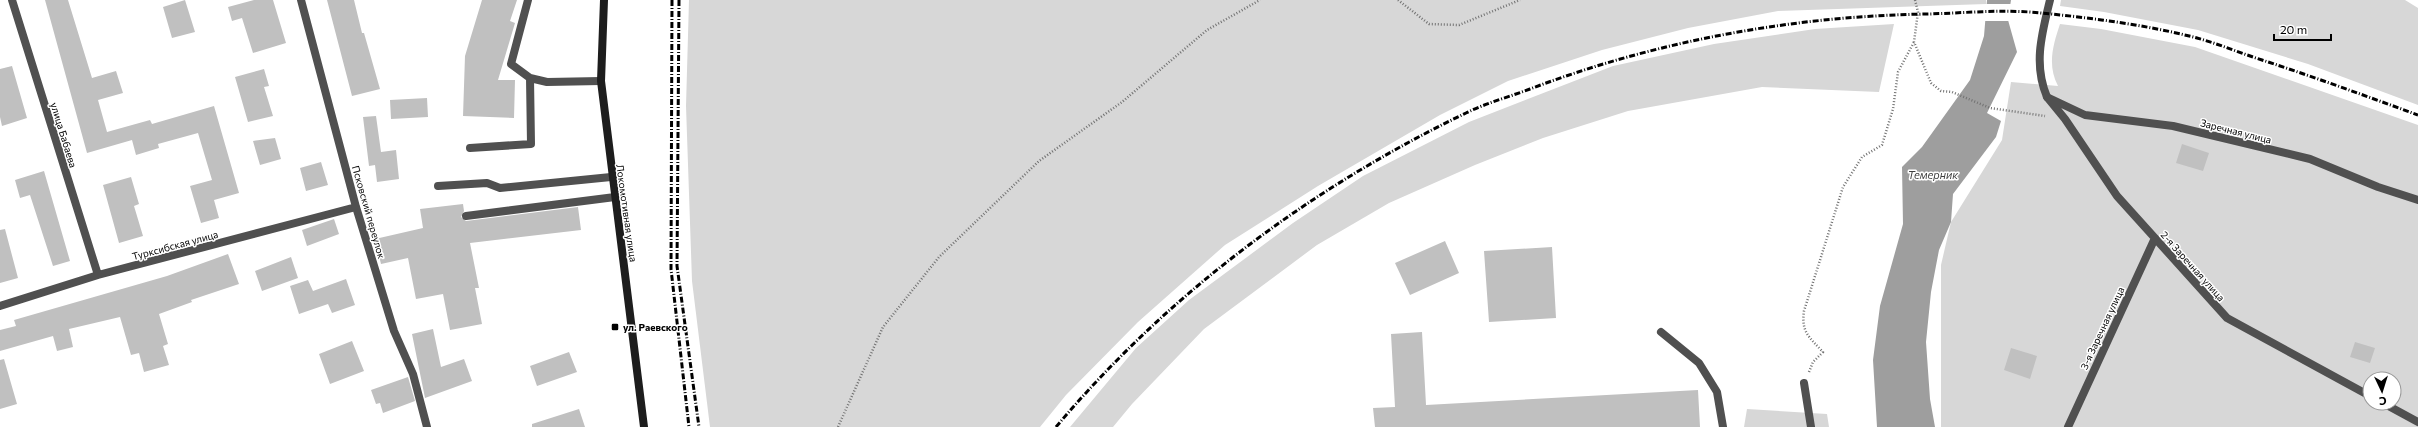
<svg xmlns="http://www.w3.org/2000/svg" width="2418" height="427" font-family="Commissioner,sans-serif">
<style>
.green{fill:#d7d7d7;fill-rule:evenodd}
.water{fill:#9e9e9e}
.pier{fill:#fff}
.building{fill:#c0c0c0}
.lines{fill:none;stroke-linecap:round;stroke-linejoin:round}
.path{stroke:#727272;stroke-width:2.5;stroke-dasharray:1 2;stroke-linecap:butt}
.lane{stroke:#505050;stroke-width:8}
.street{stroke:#505050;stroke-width:8}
.secondary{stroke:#1d1d1d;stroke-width:8}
.rail{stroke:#000;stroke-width:3;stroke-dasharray:6 2 1 2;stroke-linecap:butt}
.poi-dot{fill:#000;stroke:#fff;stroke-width:1.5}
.labels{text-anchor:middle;stroke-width:3;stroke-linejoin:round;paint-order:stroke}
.street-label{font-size:10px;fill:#000;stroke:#fff}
.poi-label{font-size:10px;font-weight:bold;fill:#000;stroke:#fff;text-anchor:start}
.water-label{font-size:11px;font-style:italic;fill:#3f3f3f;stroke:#fff}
</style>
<rect width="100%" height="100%" fill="#fff"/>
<path class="green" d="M689 0H1986V4L1778 11 1688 28 1602 50 1508 81 1440 115 1318 186 1225 245 1138 322 1066 395 1040 427H710L692 281 686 106Z
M2061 0H2405L2418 8V105L2308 64 2198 30 2104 12 2060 6Z
M1894 24 1879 92 1762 87 1628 111 1543 138 1475 165 1389 203 1317 245 1204 329 1132 404 1113 427H1070L1136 348 1189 300 1293 223 1363 176 1469 122 1613 66 1714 44 1815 29Z
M2060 24 2101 29 2195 47 2418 125V427H1941V265L1951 222 2002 140 2011 82 2058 86C2047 65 2053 45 2060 24ZM2370 379H2394V403H2370Z
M1747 409 1827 414 1829 427H1744Z"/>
<path class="water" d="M1987 0H2011L2008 20 2017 52 1987 113 2001 121 1996 137 1953 194 1951 222 1939 250 1931 292 1926 342 1930 399 1935 427H1877L1873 360 1880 306 1903 224 1902 167 1922 147 1970 80 1984 36Z"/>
<path class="pier" d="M1985 4H2012L2010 21H1983Z"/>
<path class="building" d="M45 0H68L92 78 116 71 123 93 98 100 107 132 150 120 152 124 214 106 239 193 214 200 219 218 201 223 190 186 212 180 198 133 158 144 159 148 136 155 132 140 87 153Z
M185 0 195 32 172 38 163 7Z
M254 0H273L286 43 253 53 242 18 232 21 228 7Z
M327 0H354L362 33H364L380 89 352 96Z
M482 0H517L510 21 515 23 498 80H515L514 118 463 116 465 56Z
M12 66 27 118 2 126 0 117V69Z
M264 69 269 86 264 87 273 116 248 122 235 77Z
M427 98 428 117 391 119 390 100Z
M376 116 381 152 396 150 399 179 377 182 375 165 369 166 363 117Z
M275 138 281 159 260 165 253 141Z
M2182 144 2209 153 2203 171 2176 163Z
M321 162 328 185 306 191 300 168Z
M44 171 70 261 53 266 30 195 20 198 15 180Z
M131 177 139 204 134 206 143 236 119 243 103 185Z
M463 204 464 211 461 217 466 221 578 207 581 230 470 243 479 288H475L482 324 450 330 443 294 416 299 408 258 381 264 375 239 423 228 420 209Z
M334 219 339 234 307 246 302 230Z
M5 229 18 278 0 283V230Z
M1445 241 1459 273 1410 295 1395 263Z
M1552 247 1556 318 1489 322 1484 251Z
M228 254 239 284 191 300 192 302 159 314 168 344 163 346 169 365 144 372 139 353 131 355 120 317 69 329 73 347 57 351 53 336 0 351V330L16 326 14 320 167 276Z
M291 257 298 278 262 291 255 271Z
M346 279 355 305 332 313 328 304 299 314 290 286 308 280 313 291Z
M433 329 441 367 464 359 472 381 425 398 412 334Z
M1422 332 1426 405 1698 390 1700 427H1375L1373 408 1395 407 1391 334Z
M352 341 364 371 330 384 319 354Z
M2355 342 2375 348 2370 363 2350 357Z
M2011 348 2037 356 2030 379 2004 370Z
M569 352 577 372 537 386 530 366Z
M4 359 17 404 0 409V360Z
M408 377 415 401 383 413 380 403 376 404 371 390Z
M579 409 585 427H532V424Z"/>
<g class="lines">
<path class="path" d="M1398 0 1429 24 1459 25 1520 0
M1915 0 1918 12 1914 42 1931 83 1941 91 1952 92 1990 108 2045 116
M1809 372 1813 362 1823 352C1809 337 1801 332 1804 311L1843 187 1862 157 1882 145 1893 109 1898 72 1914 42
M838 427 883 327 939 257 1039 161 1122 102 1207 30 1260 0"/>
<path class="lane" d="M528 0 511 64 530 78 547 82 601 81
M2047 97C2033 64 2042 33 2050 0
M470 148 531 144 530 78
M438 186 487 183 500 188 611 177
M466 216 615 197
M1661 332 1699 363 1717 392 1723 427"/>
<path class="street" d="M12 0 98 275
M301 0 356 207 394 331 413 374 427 427
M2047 97 2065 119 2117 196 2227 318 2370 396
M2049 98 2085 115 2173 126 2310 159 2378 187 2418 200
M0 306 98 275 356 207
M1804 383 1811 427
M2383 403 2418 422
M2068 427 2155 238"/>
<path class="secondary" d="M604 0 601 81 644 427"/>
<path class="rail" d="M672 0 671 269 689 427
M679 0 677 266 699 427
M1056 427C1167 295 1310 188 1466 113 1486 103 1509 97 1530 89 1656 41 1793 16 1928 14 1965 13 2004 9 2041 13 2093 18 2147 25 2197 38 2219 44 2240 53 2262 60 2314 77 2366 96 2418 115"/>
</g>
<rect class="poi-dot" x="611" y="323" width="8" height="8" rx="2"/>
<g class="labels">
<g class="street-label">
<text transform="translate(2236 131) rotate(14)" y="4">Заречная улица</text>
<text transform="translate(64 135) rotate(73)" y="4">улица Бабаева</text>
<text transform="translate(369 212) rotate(74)" y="4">Псковский переулок</text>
<text transform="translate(627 213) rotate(82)" y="4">Локомотивная улица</text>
<text transform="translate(175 245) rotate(-15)" y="4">Турксибская улица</text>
<text transform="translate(2193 266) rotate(48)" y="4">2-я Заречная улица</text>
<text transform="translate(2102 328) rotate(-65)" y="4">3-я Заречная улица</text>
</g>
<g class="poi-label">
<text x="623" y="331">ул. Раевского</text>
</g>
<g class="water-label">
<text x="1933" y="179">Темерник</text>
</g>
</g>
<g transform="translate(2382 391) rotate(176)"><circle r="19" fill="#ffffff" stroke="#999999"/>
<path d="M0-3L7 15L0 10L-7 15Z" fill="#000000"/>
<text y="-6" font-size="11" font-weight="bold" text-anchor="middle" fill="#000000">С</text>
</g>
<path d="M2274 34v6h57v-6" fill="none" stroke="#000000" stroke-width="2"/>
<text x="2280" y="34" font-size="12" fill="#000000" stroke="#ffffff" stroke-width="3" paint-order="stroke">20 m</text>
</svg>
